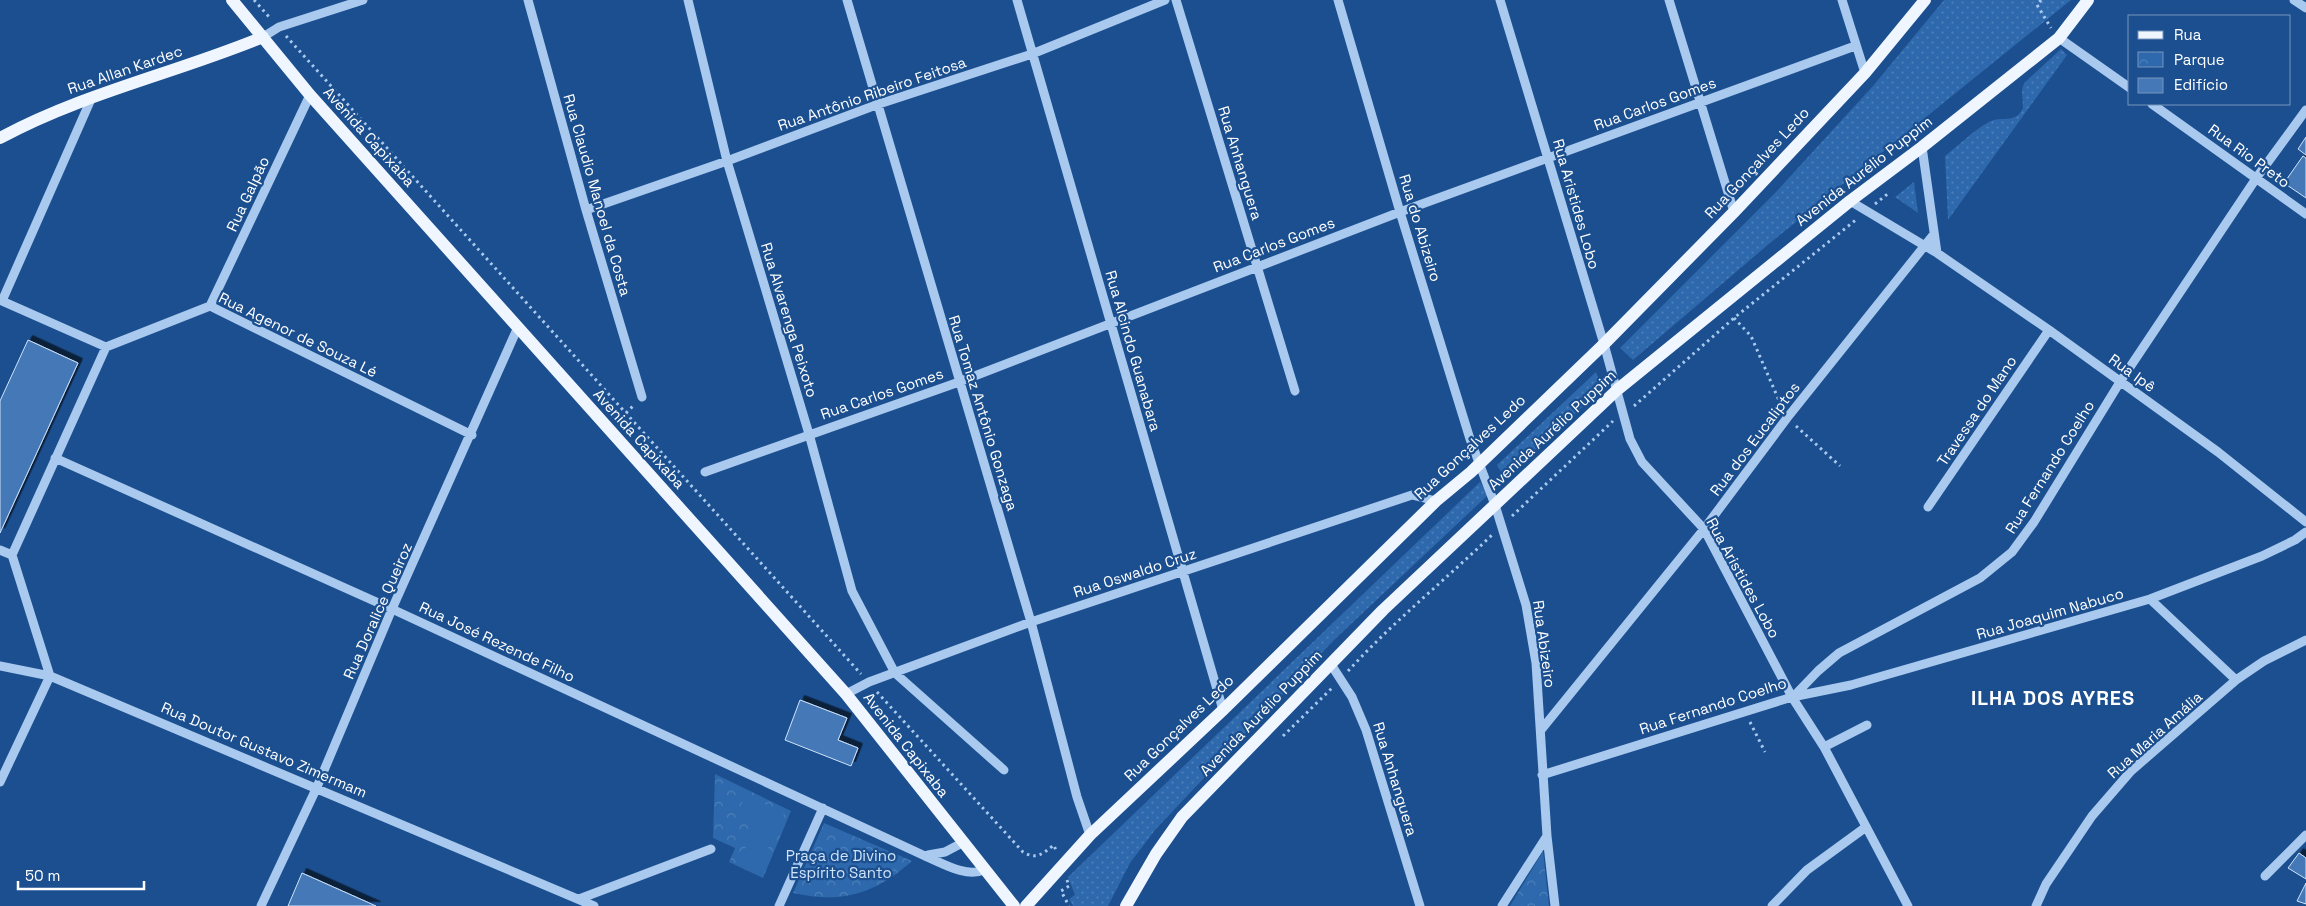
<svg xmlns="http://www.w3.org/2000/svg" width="2306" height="906" font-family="'Space Grotesk',sans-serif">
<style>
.grass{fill:url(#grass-dots)}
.park{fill:url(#park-crowns)}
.pitch{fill:#2e69ad}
.building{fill:#4478b7;stroke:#cfe3fa;filter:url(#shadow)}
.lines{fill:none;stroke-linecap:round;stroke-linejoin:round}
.path{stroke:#a9c9ee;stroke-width:3;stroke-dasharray:2.5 4;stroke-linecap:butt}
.minor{stroke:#a9c9ee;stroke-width:9}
.major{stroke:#f0f6ff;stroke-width:12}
.labels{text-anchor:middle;stroke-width:4.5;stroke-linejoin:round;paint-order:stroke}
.street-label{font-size:15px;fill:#fff;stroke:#1b4f8f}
.park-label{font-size:15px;fill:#cfe3fa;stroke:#1b4f8f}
.district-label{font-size:20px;font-weight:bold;letter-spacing:1px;fill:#fff;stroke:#1b4f8f}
</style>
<defs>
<pattern id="grass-dots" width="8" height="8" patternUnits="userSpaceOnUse" patternTransform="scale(1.25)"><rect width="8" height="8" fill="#2e69ad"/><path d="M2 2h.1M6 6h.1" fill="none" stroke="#4d80b9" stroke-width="1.8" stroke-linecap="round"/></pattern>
<pattern id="park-crowns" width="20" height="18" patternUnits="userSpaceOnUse" patternTransform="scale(1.25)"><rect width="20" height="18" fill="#2e69ad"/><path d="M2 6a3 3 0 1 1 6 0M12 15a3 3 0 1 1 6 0" fill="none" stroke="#4d80b9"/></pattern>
<filter id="shadow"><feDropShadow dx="4.5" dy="-4.5" stdDeviation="0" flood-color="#0009"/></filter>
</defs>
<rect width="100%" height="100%" fill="#1b4f8f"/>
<path class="grass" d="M1944 0H2071L1770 243 1633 360 1620 348 1776 192 1873 86Z
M2061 49 2067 55 1948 220 1945 156C1959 145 1974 130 1989 122 2002 115 2015 125 2023 108L2022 90 2024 83Z
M1914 182 1918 213 1895 197Z
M1596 372 1602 389 1505 479 1497 465Z
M1480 482 1488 495 1333 641 1155 830 1130 863 1108 906H1073L1069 899 1075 895 1068 877Z"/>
<path class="park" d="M715 774 791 811 763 878 729 862 735 848 713 838Z
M824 823 912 861C875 894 842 904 793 893Z
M1543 851 1549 906H1510Z"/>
<path class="pitch" d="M746 795 784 814 759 868 740 859 758 823 737 813Z"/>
<path class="building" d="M2306 137V155L2298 149Z
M2303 156 2306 158V198L2284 183Z
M28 340 78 363 0 533V401Z
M800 700 847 718 838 740 858 748 851 766 785 740Z
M2299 853 2306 858V879L2288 868Z
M302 873 376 906H288Z
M2306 883V904L2297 901Z"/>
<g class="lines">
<path class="path" d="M254 0 270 18
M2041 0 2037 5 2051 28
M286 36 861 674
M1875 204 1890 192
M1734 318 1751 336 1781 405
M1634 406 1734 318 1857 219
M626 413 634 405
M1796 426 1840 466
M1512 516 1613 421
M1348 671C1393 622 1445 580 1493 534
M877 692 1023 852C1037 860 1042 854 1054 845L1056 851
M1750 722 1765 752
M1283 736 1332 688
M1067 880 1069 886 1061 891 1069 906"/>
<path class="minor" d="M528 0 586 210 642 397
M688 0 727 161 809 434 852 591 895 673 1004 770
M847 0 1031 622 1077 797 1090 835
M1017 0 1223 710
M1176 0 1295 391
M1338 0 1400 212 1470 439 1495 505 1526 605 1536 663 1547 836 1555 906
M1500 0 1604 344 1630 439 1642 462 1704 529 1792 697 1824 747 1908 906
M1669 0 1734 212
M1842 0 1865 73
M2294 0 2306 8
M263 37 279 27 363 0
M2059 38 2130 88
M2152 104 2306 214
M1922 147 1937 253
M1850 201 1937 253 2049 330 2218 452 2306 522
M586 210 727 161 876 105 1032 54 1165 0
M0 300 106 347 210 306 472 435
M2 301 92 97
M210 306 310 95
M55 458 392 609 925 856C942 863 966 878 984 870
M705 472 959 382 1400 212 1855 46
M1928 507 2049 330
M0 550 12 555 50 676
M12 555 106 347
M2150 599 2236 680
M0 666 50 676 594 906
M1332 666 1352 697 1366 730 1420 906
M846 694 869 682 1031 622 1412 495 1436 501
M1793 697 1818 671 1839 653 1980 578 2012 552 2034 522 2120 382 2257 177 2306 110
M1541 730 1704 529 1787 418 1934 234
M1824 747 1867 725
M1542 775 1792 697 1851 685 2150 599 2262 556 2295 540 2306 532
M0 782 50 676
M928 855 945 852 962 843
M2265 876 2306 835
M579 899 711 849
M261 906 317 787 392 609 518 327
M779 906 823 808
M1502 906 1547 836
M1772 906 1807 870 1866 827
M2036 906 2046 884 2092 816 2131 771 2236 680 2264 661 2306 640"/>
<path class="major" d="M232 0 310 95 846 694 1014 906
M0 138C83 93 176 73 263 37
M1026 906 1090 835 1223 710 1436 501 1471 472 1604 344 1734 212 1865 73 1925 0
M1126 906 1156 854 1182 817 1383 610 1617 390 1850 201 1922 147 2059 38 2088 0"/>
</g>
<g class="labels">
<g class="street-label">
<text transform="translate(125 70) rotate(-19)" y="5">Rua Allan Kardec</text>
<text transform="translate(872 94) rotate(-19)" y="5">Rua Antônio Ribeiro Feitosa</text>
<text transform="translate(1655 104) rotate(-20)" y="5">Rua Carlos Gomes</text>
<text transform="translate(369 137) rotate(48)" y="5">Avenida Capixaba</text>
<text transform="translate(2249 156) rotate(36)" y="5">Rua Rio Preto</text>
<text transform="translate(1240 163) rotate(73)" y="5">Rua Anhanguera</text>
<text transform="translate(1757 163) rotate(-47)" y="5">Rua Gonçalves Ledo</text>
<text transform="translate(1864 171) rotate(-38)" y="5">Avenida Aurélio Puppim</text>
<text transform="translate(248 194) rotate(-65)" y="5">Rua Galpão</text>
<text transform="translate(597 195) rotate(74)" y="5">Rua Claudio Manoel da Costa</text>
<text transform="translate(1576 204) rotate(74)" y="5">Rua Aristides Lobo</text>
<text transform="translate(1420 228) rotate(73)" y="5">Rua do Abizeiro</text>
<text transform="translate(1274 245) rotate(-21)" y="5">Rua Carlos Gomes</text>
<text transform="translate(789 320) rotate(73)" y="5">Rua Alvarenga Peixoto</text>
<text transform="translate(298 335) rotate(26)" y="5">Rua Agenor de Souza Lé</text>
<text transform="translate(1133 351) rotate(74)" y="5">Rua Alcindo Guanabara</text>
<text transform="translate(2132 373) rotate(36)" y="5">Rua Ipê</text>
<text transform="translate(882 394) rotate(-19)" y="5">Rua Carlos Gomes</text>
<text transform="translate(1977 411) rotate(-56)" y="5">Travessa do Mano</text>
<text transform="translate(983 413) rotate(73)" y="5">Rua Tomaz Antônio Gonzaga</text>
<text transform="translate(1552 430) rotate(-43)" y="5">Avenida Aurélio Puppim</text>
<text transform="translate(639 439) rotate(48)" y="5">Avenida Capixaba</text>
<text transform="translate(1755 439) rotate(-53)" y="5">Rua dos Eucaliptos</text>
<text transform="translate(1470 447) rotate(-43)" y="5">Rua Gonçalves Ledo</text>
<text transform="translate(2050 467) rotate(-58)" y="5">Rua Fernando Coelho</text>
<text transform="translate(1135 573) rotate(-18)" y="5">Rua Oswaldo Cruz</text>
<text transform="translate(1743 578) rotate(61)" y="5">Rua Aristides Lobo</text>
<text transform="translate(378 611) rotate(-66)" y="5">Rua Doralice Queiroz</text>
<text transform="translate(2050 614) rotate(-16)" y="5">Rua Joaquim Nabuco</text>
<text transform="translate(497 642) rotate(25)" y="5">Rua José Rezende Filho</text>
<text transform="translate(1544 644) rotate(82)" y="5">Rua Abizeiro</text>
<text transform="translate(1713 706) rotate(-18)" y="5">Rua Fernando Coelho</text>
<text transform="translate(1261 713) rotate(-46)" y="5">Avenida Aurélio Puppim</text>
<text transform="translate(1179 728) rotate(-44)" y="5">Rua Gonçalves Ledo</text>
<text transform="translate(2155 735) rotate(-42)" y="5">Rua Maria Amália</text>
<text transform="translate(906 745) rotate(52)" y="5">Avenida Capixaba</text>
<text transform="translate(264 750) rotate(23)" y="5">Rua Doutor Gustavo Zimermam</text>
<text transform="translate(1395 779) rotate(73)" y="5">Rua Anhanguera</text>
</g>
<g class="park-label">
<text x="841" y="861">Praça de Divino<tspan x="841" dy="17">Espírito Santo</tspan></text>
</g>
<g class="district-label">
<text x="2053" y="705">ILHA DOS AYRES</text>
</g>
</g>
<rect x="2128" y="15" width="162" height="90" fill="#1b4f8f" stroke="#7695bc"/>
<rect x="2138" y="31" width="25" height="8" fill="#f0f6ff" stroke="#7695bc"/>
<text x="2174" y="40" font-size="15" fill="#ffffff">Rua</text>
<rect x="2138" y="52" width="25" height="15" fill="url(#park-crowns)" stroke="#7695bc"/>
<text x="2174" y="65" font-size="15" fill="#ffffff">Parque</text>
<rect x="2138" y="78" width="25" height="15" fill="#4478b7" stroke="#7695bc"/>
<text x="2174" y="90" font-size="15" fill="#ffffff">Edifício</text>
<path d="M18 881v8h126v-8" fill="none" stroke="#ffffff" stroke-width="2.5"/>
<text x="25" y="881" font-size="15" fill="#ffffff" stroke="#1b4f8f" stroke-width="4" paint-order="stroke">50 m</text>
</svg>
